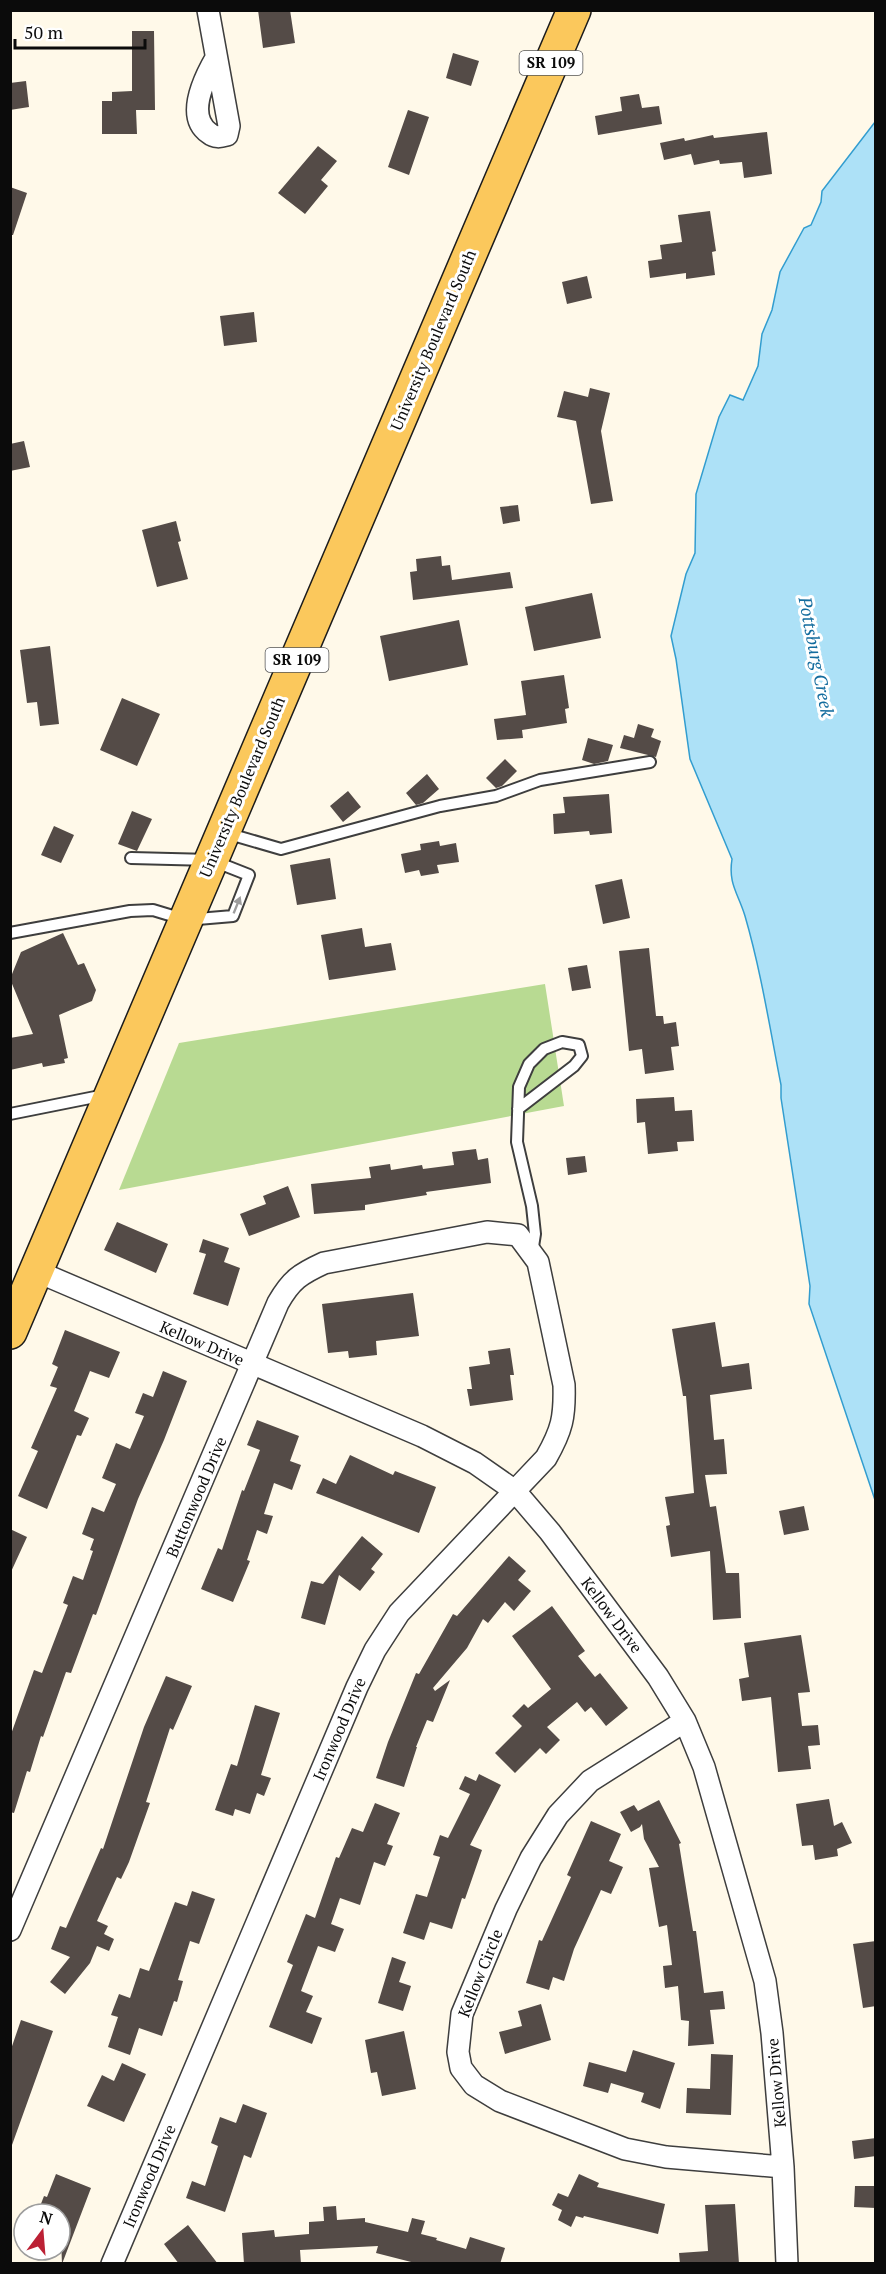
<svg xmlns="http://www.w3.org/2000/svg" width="886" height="2274" font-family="'PT Serif',serif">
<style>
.forest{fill:#b8da92}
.water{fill:#ade1f7;stroke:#329dcf;stroke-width:1.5}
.building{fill:#544b47}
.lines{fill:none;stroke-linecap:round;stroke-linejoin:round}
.service-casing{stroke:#3e3e3e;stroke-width:14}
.minor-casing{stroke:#3e3e3e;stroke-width:24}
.primary-casing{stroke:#1c1c1c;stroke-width:36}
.service{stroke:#fff;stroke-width:10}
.minor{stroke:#fff;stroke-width:21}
.primary{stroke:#fbc85c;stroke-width:33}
.oneway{fill:#9d9d9d}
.labels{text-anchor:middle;stroke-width:6;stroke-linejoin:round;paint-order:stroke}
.shield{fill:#fff;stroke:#545454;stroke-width:1.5}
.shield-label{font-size:15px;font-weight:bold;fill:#0b0b0b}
.street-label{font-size:16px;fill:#0b0b0b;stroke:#fff}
.water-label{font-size:18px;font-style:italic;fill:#136c9e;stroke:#fff}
</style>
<rect width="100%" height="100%" fill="#fff9e9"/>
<path class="forest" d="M545 984 564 1106 119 1190 179 1043Z"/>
<path class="water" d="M875 122H876L875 1500 809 1304 810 1286 781 1098V1085C770 1029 761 971 745 916 738 893 728 884 732 859L690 759 676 659 671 636 686 574 695 553 696 494 719 417 730 395 743 400 758 366 762 334 772 310 780 272 804 228 811 225 821 202 822 191Z"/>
<path class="building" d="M258 10H290L295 43 263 48Z
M132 31H154L155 110H136L137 134H102V101H112V92L132 91Z
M453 53 479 61 471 86 446 78Z
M26 81 29 107 10 110V83Z
M639 94 642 108 659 106 662 124 598 135 595 116 622 111 620 97Z
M408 110 429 117 409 175 388 167Z
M767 132 772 174 744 178 742 162 720 164 719 160 694 165 691 154 664 160 660 143 684 138 685 141 713 135 714 138Z
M318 146 337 161 321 180 328 186 305 214 278 193Z
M10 187 27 193 13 235H10Z
M710 211 716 251 712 252 715 275 686 279V273L650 278 648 261 662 259 660 245 682 242 678 215Z
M587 276 592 298 567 304 562 282Z
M254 312 257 342 224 346 220 316Z
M590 388 610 393 601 431 613 501 591 504 576 421 557 417 564 391 588 397Z
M24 441 30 467 10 471V444Z
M518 505 520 521 503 524 500 507Z
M176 521 181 541 178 542 188 579 157 587 142 530Z
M441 556 442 566 450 565 452 580 510 572 513 588 413 600 410 572 417 571 416 559Z
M592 593 601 638 534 651 525 607Z
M459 620 468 665 389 681 380 636Z
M50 646 59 724 40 726 37 702 27 703 20 650Z
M564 675 569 708 565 709 567 723 522 730 523 738 497 740 494 719 526 715 521 681Z
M122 698 160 714 137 766 100 750Z
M638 724 654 729 651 737 661 741 656 757 620 748 624 735 634 738Z
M588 738 613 745 608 761 594 764 582 760Z
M505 759 517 771 502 786 496 788 486 778Z
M427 774 439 789 423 803 416 805 406 793Z
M348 791 361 807 343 822 330 806Z
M609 794 612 833 590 835 589 831 554 834 553 814 565 813 563 797Z
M132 811 152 819 137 851 118 844Z
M54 826 74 835 61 863 41 855Z
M439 841 440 846 456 843 459 862 437 865 439 873 421 876 419 870 405 873 401 854 421 850 420 844Z
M330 858 336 899 297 905 290 865Z
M622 879 630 918 603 924 595 885Z
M362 928 365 947 391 943 396 970 329 980 321 935Z
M63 933 78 965 84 963 96 990 92 1001 59 1015 68 1058 64 1059 65 1063 43 1067 42 1063 10 1070V1038L33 1034 10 979 21 952Z
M649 948 656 1016H663L664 1024 676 1022 679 1046 671 1047 674 1070 645 1074 642 1049 629 1051 619 951Z
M587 965 591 988 572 991 568 968Z
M674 1097 675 1111 692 1110 694 1141 677 1142 678 1151 648 1154 645 1122 637 1123 636 1099Z
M476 1149 478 1160 488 1158 491 1183 426 1192 427 1195 365 1205V1210L314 1214 311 1184 371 1178 369 1167 390 1164 391 1170 422 1165 423 1169 454 1165 452 1152Z
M585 1156 587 1172 568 1175 566 1158Z
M288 1186 300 1217 249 1236 240 1214 266 1204 263 1196Z
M117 1222 168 1244 156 1273 104 1250Z
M203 1239 229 1248 224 1262 240 1268 228 1306 193 1294 206 1254 199 1252Z
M413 1293 419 1336 376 1341 377 1355 349 1358 348 1351 328 1353 322 1304Z
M715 1322 722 1367 749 1363 752 1389 710 1395 714 1440 724 1439 727 1474 705 1475 710 1507 716 1506 726 1573H739L741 1618 713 1620 710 1551 671 1557 666 1526 670 1525 665 1497 694 1493 686 1396H683L672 1329Z
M65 1330 120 1352 109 1378 90 1371 74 1411 89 1418 81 1436 77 1435 47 1509 18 1496 38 1451 31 1448 57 1388 50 1386 58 1367 52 1364Z
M510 1348 514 1375H510L513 1400 470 1406 467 1389H472L469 1367 490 1364 488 1351Z
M163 1371 187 1381 164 1440 138 1499 96 1615 93 1614 71 1673 66 1672 43 1737 41 1736 30 1772 27 1771 14 1813 10 1812V1737L34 1670 42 1673 68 1605 63 1603 73 1576 83 1580 93 1551 90 1550 94 1539 82 1534 92 1507 104 1512 116 1484 102 1478 116 1443 130 1449 144 1416 135 1413 143 1393 153 1397Z
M257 1420 299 1436 290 1461 301 1465 292 1490 274 1483 264 1514 273 1516 267 1534 257 1530 247 1560 250 1561 233 1602 201 1589 218 1548 222 1550 242 1490 244 1491 260 1450 247 1445Z
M350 1455 393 1475 395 1471 436 1487 419 1533 316 1493 323 1478 336 1484Z
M804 1506 809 1530 784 1535 779 1511Z
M10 1529 27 1537 10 1574Z
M362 1536 383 1554 371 1569 375 1572 360 1591 339 1575 325 1625 301 1618 311 1581 323 1584Z
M509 1556 526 1571 518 1580 531 1591 514 1611 505 1602 488 1623 483 1619 467 1648 433 1688 435 1691 450 1680 433 1722 427 1720 416 1747H417L404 1787 376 1778 388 1742 416 1673 419 1674 453 1614 457 1616Z
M552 1606 585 1651 578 1656 595 1677 600 1673 628 1708 606 1726 591 1707 585 1712 577 1702 547 1727 560 1740 546 1754 540 1748 515 1773 495 1753 522 1726 512 1716 524 1704 528 1708 551 1689 512 1636Z
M801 1635 810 1692 798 1693 802 1726 818 1725 820 1745 808 1746 811 1769 778 1772 771 1697 742 1701 739 1679 749 1677 744 1643Z
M166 1676 192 1686 173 1730 170 1728 146 1802 150 1803 129 1862 121 1879 117 1877 97 1921 108 1926 104 1934 114 1939 109 1951 97 1946 90 1963 65 1994 50 1982 70 1957 51 1949 60 1926 66 1928 101 1848 103 1849 144 1727Z
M255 1705 280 1713 261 1775 271 1778 264 1796 257 1793 250 1814 235 1809 233 1816 215 1810 231 1764 237 1766Z
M479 1774 501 1785 470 1845 482 1850 465 1899 462 1898 452 1929 430 1922 424 1940 403 1933 416 1894 427 1897 440 1857 433 1855 440 1835 448 1838 470 1794 459 1789 465 1776 476 1781Z
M829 1799 834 1826 842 1822 852 1843 837 1849 838 1856 815 1860 813 1845 802 1846 796 1804Z
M659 1800 681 1843 679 1844 693 1931H696L704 1993 723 1991 725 2009 710 2010 714 2044 688 2046 689 2021 681 2020 678 1986 665 1988 663 1966 672 1965 667 1925 659 1927 649 1868 659 1867 644 1839 642 1824 640 1827 631 1832 620 1812 634 1805 638 1811Z
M375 1803 400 1813 387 1844 393 1846 385 1866 374 1862 360 1905 340 1898 331 1924 344 1929 335 1952 318 1946 301 1991 313 1996 306 2012 322 2018 312 2044 269 2027 293 1965 287 1962 306 1914 315 1918 336 1857 339 1858 352 1828 363 1832Z
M591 1821 621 1834 609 1861 623 1867 611 1894 601 1890 574 1949 564 1981 553 1977 549 1990 526 1983 539 1940 542 1941 571 1877 567 1875Z
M192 1891 215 1899 199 1944 190 1941 178 1980 183 1981 177 2002 174 2001 162 2036 139 2028 130 2055 108 2047 118 2017 111 2015 119 1994 130 1998 140 1968 149 1971 175 1902 187 1906Z
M876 1941V2006L863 2008 853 1944Z
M392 1957 406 1962 399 1982 411 1986 403 2011 378 2003Z
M541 2004 551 2040 505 2054 499 2032 522 2026 518 2011Z
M21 2020 53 2031 12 2145 10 2052Z
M404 2031 416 2089 382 2096 377 2072 371 2073 365 2040Z
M633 2050 675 2063 660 2109 641 2102 644 2093 611 2083 608 2093 583 2086 589 2062 626 2072Z
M711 2054 733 2055 731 2115 686 2113 687 2088 710 2089Z
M122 2063 146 2074 124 2122 87 2106 102 2075 114 2081Z
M243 2104 267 2113 251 2158 244 2155 225 2212 186 2198 192 2181 205 2186 218 2146 211 2143 220 2117 236 2123Z
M876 2138V2156L854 2159 852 2141Z
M56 2174 91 2188 62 2264 60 2214H37L44 2196 47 2197Z
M579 2174 599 2183 597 2187 665 2204 658 2234 584 2216 583 2218 576 2216 571 2227 558 2220 562 2210 552 2205 558 2193 568 2197Z
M855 2186H876V2208L854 2207Z
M735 2204 739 2264H680L679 2253 708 2251 705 2205Z
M336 2206 337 2220 365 2218V2222L408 2232 412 2218 425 2221 421 2234 437 2238 436 2240 466 2249 470 2237 505 2248 500 2264H419L376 2253 378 2246 300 2250 301 2264H244L242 2233 274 2230 275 2237 309 2234V2222L324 2221 323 2207Z
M188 2225 218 2264H179L164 2244Z"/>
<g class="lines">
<g class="service-casing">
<path id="service" d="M226 833 281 849 440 806 496 796 540 780 650 762
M10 933 130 911 153 910 186 920 233 916 249 875 211 860 131 858
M518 1109 574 1066 582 1056 579 1045 562 1042 544 1049 529 1064 519 1087 517 1142 532 1206 535 1234 532 1253
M10 1114 105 1095"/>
</g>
<g class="minor-casing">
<path id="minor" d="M208 10 229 126 227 135C220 137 215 138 209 133 185 116 205 77 216 58
M36 1271 422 1436 475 1463 515 1491 550 1532 658 1677 685 1721 704 1767 765 1981 772 2033 783 2167 787 2264
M685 1721 590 1781 558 1815 531 1858 506 1909 462 2014 458 2052 461 2068 474 2085 500 2101 625 2149 666 2157 783 2167
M10 1930 278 1303C291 1280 300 1274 324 1263L487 1232 518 1235 538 1262 564 1385C565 1417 562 1430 546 1458L399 1613 375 1650 357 1687 112 2264"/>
</g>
<g class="primary-casing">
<path id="primary" d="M10 1332 574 10"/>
</g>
<use href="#service" class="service"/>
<use href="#minor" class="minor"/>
<use href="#primary" class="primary"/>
</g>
<defs><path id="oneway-solid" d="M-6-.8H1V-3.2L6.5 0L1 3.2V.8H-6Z" transform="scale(1.5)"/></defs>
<use class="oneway" href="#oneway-solid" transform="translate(237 905) rotate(-68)"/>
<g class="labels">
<g class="shield">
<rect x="519.5" y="51" width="63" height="24" rx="4.5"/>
<rect x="265.5" y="648" width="63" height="24" rx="4.5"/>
</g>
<g class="shield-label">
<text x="551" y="68">SR 109</text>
<text x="297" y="665">SR 109</text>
</g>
<g class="street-label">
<text transform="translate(433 340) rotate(-67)" y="6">University Boulevard South</text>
<text transform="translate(242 787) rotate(-67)" y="6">University Boulevard South</text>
<text transform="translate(202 1343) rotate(23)" y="6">Kellow Drive</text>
<text transform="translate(196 1497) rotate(-67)" y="6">Buttonwood Drive</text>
<text transform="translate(612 1615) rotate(53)" y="6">Kellow Drive</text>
<text transform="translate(339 1729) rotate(-67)" y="6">Ironwood Drive</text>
<text transform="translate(480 1973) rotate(-68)" y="6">Kellow Circle</text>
<text transform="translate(776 2083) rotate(-95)" y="6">Kellow Drive</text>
<text transform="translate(149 2176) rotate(-67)" y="6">Ironwood Drive</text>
</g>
<g class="water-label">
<text transform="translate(816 657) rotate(79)" y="6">Pottsburg Creek</text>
</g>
</g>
<rect width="886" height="2274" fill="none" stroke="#0b0b0b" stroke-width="24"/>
<g transform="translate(42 2232) rotate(16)"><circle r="28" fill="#ffffff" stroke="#9d9d9d" stroke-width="1.5"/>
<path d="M0-4.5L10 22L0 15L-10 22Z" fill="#bc2135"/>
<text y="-9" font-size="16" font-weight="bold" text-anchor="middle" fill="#0b0b0b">N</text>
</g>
<path d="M15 39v9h130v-9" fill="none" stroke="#0b0b0b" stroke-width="3"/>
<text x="24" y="39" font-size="18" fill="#0b0b0b" stroke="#ffffff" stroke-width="4.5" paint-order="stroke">50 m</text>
</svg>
